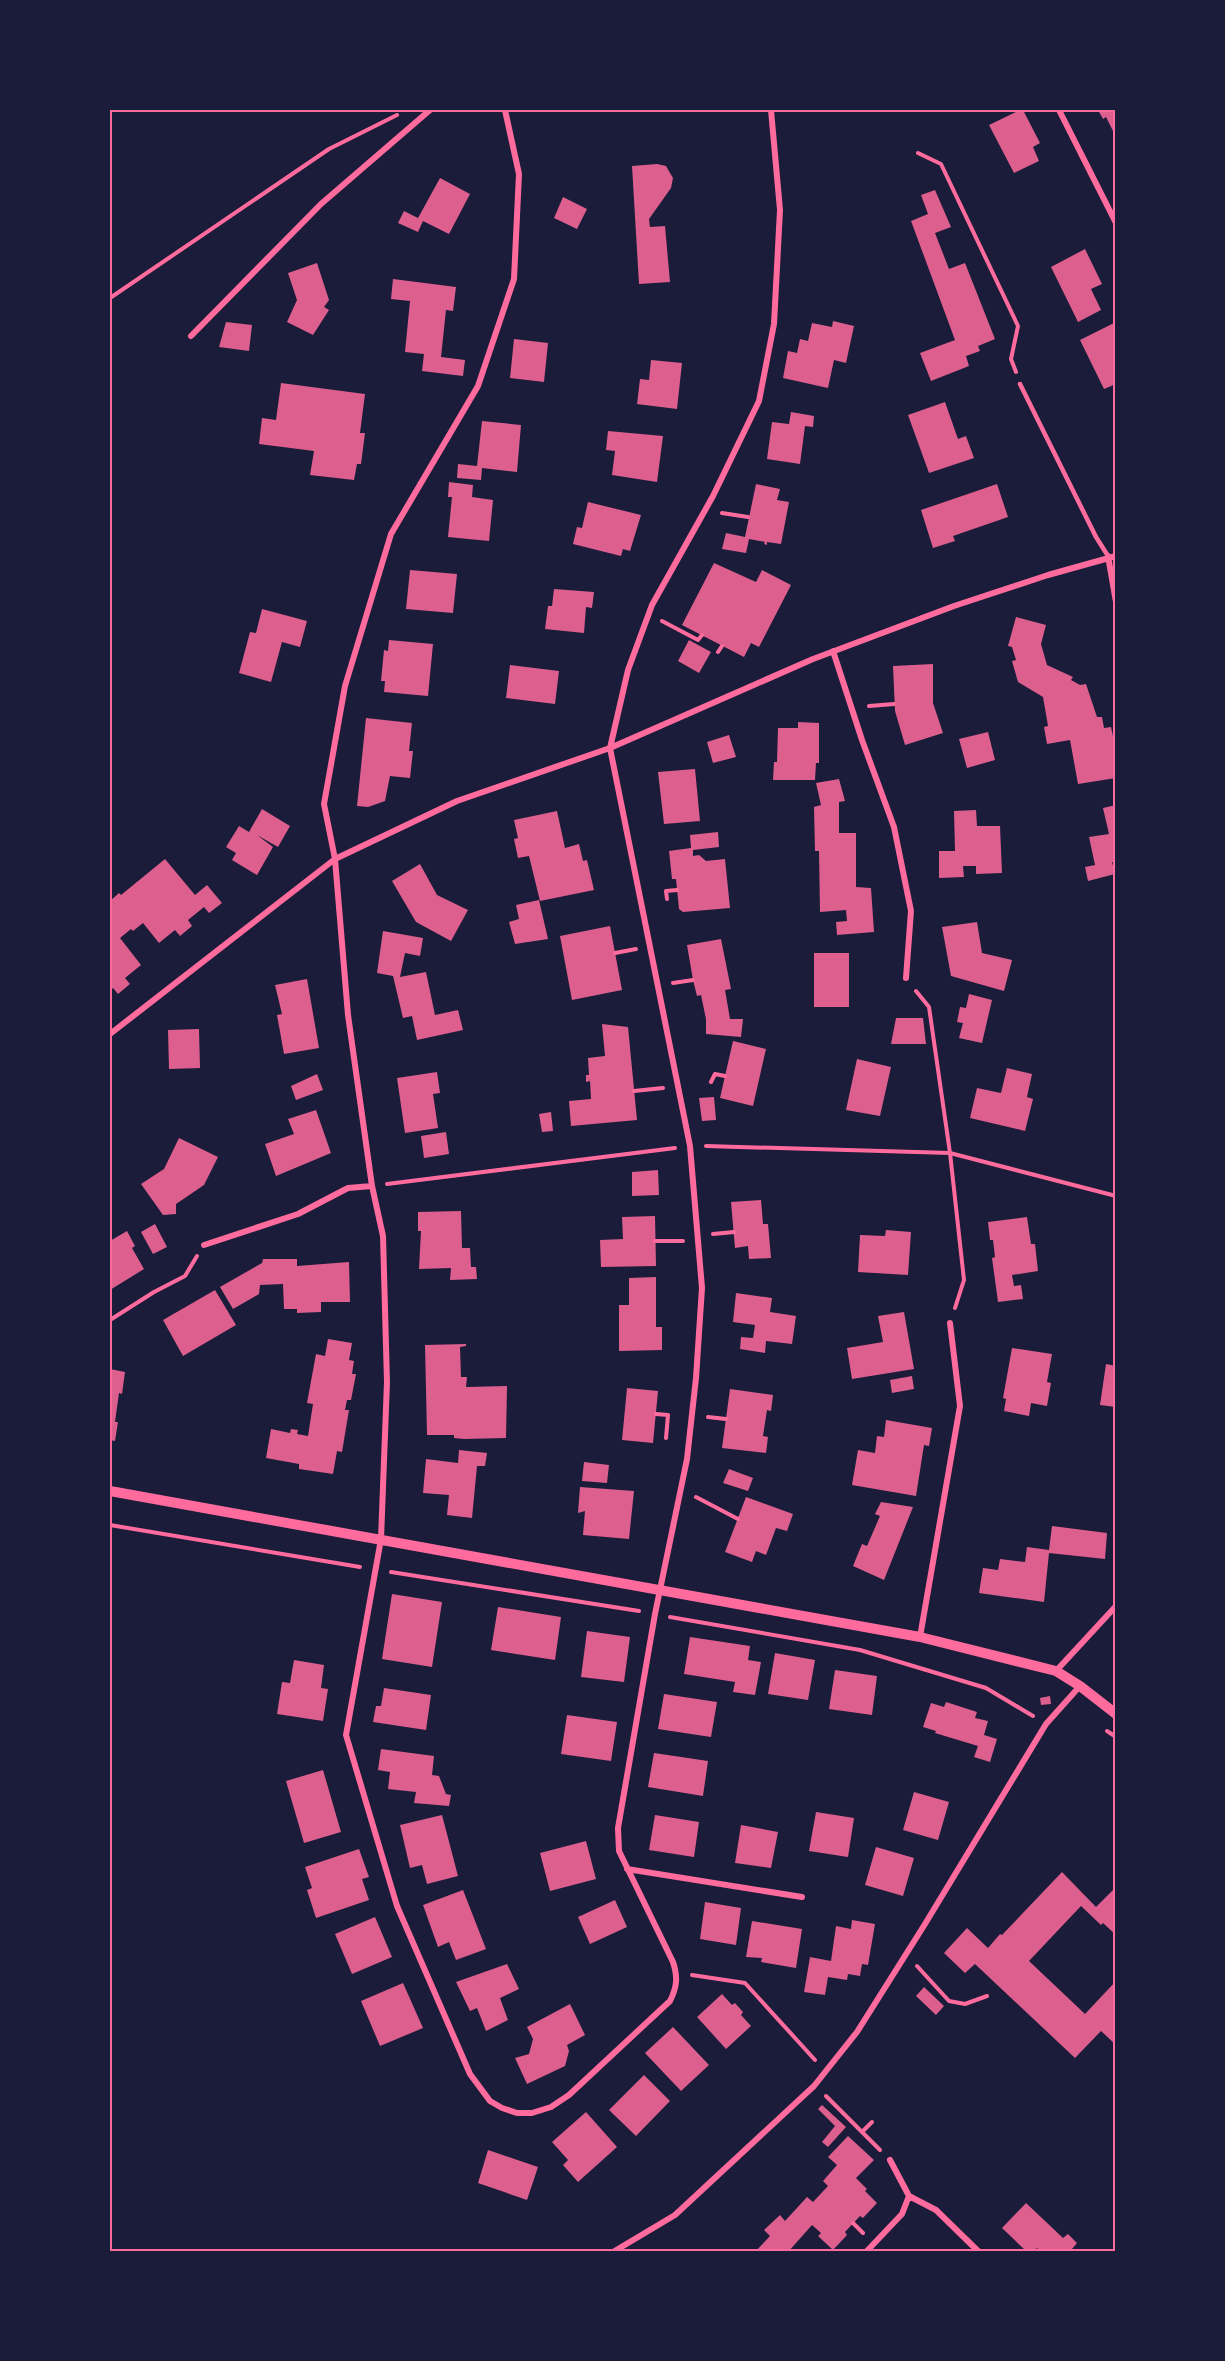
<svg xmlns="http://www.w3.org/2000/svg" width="1225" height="2361" font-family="Spectral,serif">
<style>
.building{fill:#dd5f8e}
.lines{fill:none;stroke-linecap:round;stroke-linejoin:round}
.path{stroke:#ff6b9d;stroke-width:4}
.service{stroke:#ff6b9d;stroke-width:4.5}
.minor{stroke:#ff6b9d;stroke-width:6}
.tertiary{stroke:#ff6b9d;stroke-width:10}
.neatline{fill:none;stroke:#ff6b9d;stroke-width:2}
</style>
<rect width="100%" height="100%" fill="#1b1b3a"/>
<path class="building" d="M1020 110H1023L1040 143 1033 147 1039 161 1014 173 989 125Z
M1098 110H1116V137L1106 117 1103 119Z
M657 164 666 166 673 178 671 188 649 219 650 227 665 226 670 282 639 284 632 166Z
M440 178 470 194 449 234 423 221 418 232 398 223 404 211 418 218Z
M935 190 951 227 935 233 949 269 965 263 995 339 978 346 980 351 966 356 969 366 931 381 920 353 955 340 911 221 928 214 921 195Z
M563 197 587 209 577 229 554 218Z
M1085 249 1102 284 1091 289 1101 310 1078 322 1051 267Z
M317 263 329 300 324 307 329 310 313 335 287 322 297 300 288 273Z
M393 279 456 287 453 311 446 310 441 357 465 360 463 376 422 371 424 354 405 352 410 301 391 299Z
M833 321 854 326 846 363 834 360 828 388 783 378 788 351 797 353 800 339 808 341 812 323 832 327Z
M226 322 252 325 249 351 219 347Z
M1116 322V384L1104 389 1080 340Z
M514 339 548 343 544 382 510 378Z
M651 360 682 363 677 409 637 404 640 379 649 380Z
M281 383 365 394 360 433H365L361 464H357L354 480 310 475 314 451 259 444 262 418 276 420Z
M945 402 958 439 966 436 974 458 929 473 908 415Z
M791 412 814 416 813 427 805 426 800 464 767 459 772 422 789 424Z
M482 421 521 425 517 472 482 468 481 480 457 478 458 464 477 466Z
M608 431 663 436 657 482 612 475 615 451 606 450Z
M449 482 473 485 472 497 493 500 489 541 448 537 452 497H448Z
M756 484 780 489 777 500 789 502 781 544 767 542V545L764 544 765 542 749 539 746 553 722 549 726 533 745 537Z
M997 484 1008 517 953 536 955 541 933 548 921 510Z
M588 502 641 515 630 551 623 549 621 556 573 544 577 527 582 528Z
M714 563 756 582 762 570 791 585 759 647 751 643 744 657 682 625Z
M410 570 457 574 453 613 406 609Z
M554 589 594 592 592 608 586 607 584 633 545 629 548 606H552Z
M262 609 307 621 300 647 282 642 271 682 239 673 250 632 256 633Z
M1016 617 1046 625 1041 644 1047 665 1073 677 1071 680 1080 685 1086 684 1097 717H1102L1104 728 1111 727 1116 750V778L1078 784 1070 740 1047 744 1044 727 1048 726 1043 697 1018 682 1012 661 1016 660 1012 647 1008 646Z
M389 640 433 644 428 696 384 692 385 681H381L384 650 388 651Z
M689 640 711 652 699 673 678 661Z
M933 664V703L943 733 905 745 895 711 893 666Z
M510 665 559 671 555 704 506 698Z
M366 718 412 723 409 751H413L410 778 390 776 385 801 368 807 357 806Z
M798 722 819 723V763H816L815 780H773L774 762H777L778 728H798Z
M988 732 995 760 967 768 959 739Z
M729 735 736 757 713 763 707 742Z
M695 769 700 821 664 824 658 772Z
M839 779 845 801 839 802V833H856V887L871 888 874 932 837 935 836 922 847 921 846 910 820 912 819 851H815L814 807 821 805 816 783Z
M1116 805V862H1112L1115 874 1088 881 1085 867 1095 865 1089 837 1109 834 1103 808Z
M262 809 290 826 278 847 257 835 273 847 257 875 232 860 236 853 226 847 239 826 249 832Z
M976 810 977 826H1000L1002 873 976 874V866H963L964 877 939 878V851H955L954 811Z
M557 811 565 848 579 844 583 861 587 860 594 890 540 901 529 856 518 858 514 839 518 838 514 820Z
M718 832 719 847 693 850V856L699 855 706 861 725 859 730 908 683 912 679 909 676 879H672L669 851 691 848 690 835Z
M165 859 195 895 207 885 222 903 209 913 204 907 188 920 192 926 180 936 175 930 159 943 143 923 133 931 131 929 120 938 141 965 125 978 130 984 118 994 113 988 110 991V901L119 893 121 895Z
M420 864 437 895 468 910 451 941 416 922 392 881Z
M539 900 548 939 515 944 509 922 519 919 516 905Z
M977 922 982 953 1012 960 1004 991 951 976 942 927Z
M610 926 622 990 572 1000 560 936Z
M383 931 423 938 420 956 405 953 400 977 426 972 435 1015 458 1010 463 1030 417 1040 412 1016 403 1018 393 976 377 973Z
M721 939 731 989 725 990 730 1019H743L741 1037 706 1034V1019L701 995 697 996 693 980 687 945Z
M814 953H849V1007H814Z
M307 979 319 1048 284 1054 277 1015 282 1014 275 985Z
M969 994 992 1000 982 1043 959 1038 963 1023 957 1022 960 1007 966 1008Z
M896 1018H923L926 1044H891Z
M602 1024 628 1027 637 1120 571 1126 569 1101 591 1099 590 1081 586 1082V1075H589L588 1058 605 1056Z
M199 1029 200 1068 169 1069 168 1030Z
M733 1041 766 1049 753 1106 720 1098Z
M857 1059 891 1067 880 1116 846 1110Z
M1007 1068 1032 1074 1027 1097 1033 1099 1025 1131 970 1118 977 1088 1001 1093Z
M437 1072 440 1093 433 1094 438 1128 405 1133 397 1078Z
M317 1074 323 1090 296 1100 291 1086Z
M714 1097 716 1120 702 1121 699 1098Z
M316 1110 331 1153 276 1176 265 1144 294 1134 288 1119Z
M551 1112 553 1131 542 1132 539 1114Z
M446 1132 449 1154 424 1158 421 1136Z
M179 1138 218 1157 204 1185 176 1204V1214L163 1215 141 1184 164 1169Z
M658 1170 659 1195 632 1196V1172Z
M761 1200 763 1224H768L771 1258 749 1259 748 1246 735 1248 731 1202Z
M461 1211 462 1248H470L471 1267H476L477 1279 450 1280 451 1268 419 1269 421 1231H418V1212Z
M655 1216 656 1266 601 1267 600 1240 623 1239 622 1217Z
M1027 1217 1031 1244H1035L1038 1271 1012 1275 1014 1286 1021 1285 1023 1299 998 1302 992 1258 995 1257 993 1240H990L988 1222Z
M155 1224 167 1247 153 1254 141 1232Z
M886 1230 911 1232 908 1275 858 1272 860 1235 885 1236Z
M127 1231 135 1246 132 1248 144 1269 110 1290V1241Z
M263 1259H297V1266L349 1262 350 1302H321V1312L297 1313V1309H284L283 1284 260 1285 259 1294 233 1309 220 1287 262 1263Z
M656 1277V1327H662V1350L619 1351V1305H629V1278Z
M215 1290 236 1325 183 1356 163 1320Z
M736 1293 772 1298 770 1312 796 1316 792 1344 766 1341 765 1353 740 1349 741 1337 753 1338 755 1325 733 1322Z
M904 1312 914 1369 852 1379 847 1348 883 1342 878 1316Z
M328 1339 352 1343 349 1360 354 1361 352 1374H356L351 1400H347L345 1410H349L342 1452 337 1451 333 1474 299 1469V1464L266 1458 271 1429 290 1433 291 1429 298 1430 297 1434 308 1436 313 1404 307 1403 316 1354 325 1356Z
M466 1344V1346L460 1347 461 1377H467L466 1387 507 1386 506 1438 464 1439 454 1438V1435H427L425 1345Z
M1012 1348 1052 1354 1047 1382 1051 1383 1047 1406 1031 1403 1029 1416 1004 1411 1006 1399 1003 1398Z
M1106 1364 1116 1366V1407L1100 1405Z
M110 1369 125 1372 122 1394 119 1393 115 1422H118L115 1441 110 1440Z
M912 1376 914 1389 892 1393 890 1380Z
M627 1388 658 1391 653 1443 622 1440Z
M730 1389 773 1395 771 1411 767 1410 763 1436 768 1437 766 1453 722 1448Z
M886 1420 932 1428 929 1446 924 1445 916 1496 852 1485 858 1450 875 1453 877 1436 884 1437Z
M459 1450 487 1453 485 1466H477L472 1518 447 1515 449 1495 423 1493 426 1459 458 1463Z
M584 1462 609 1465 607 1483 582 1481Z
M729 1469 753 1478 748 1491 723 1483Z
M580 1487 634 1491 629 1539 583 1535 585 1511 578 1513Z
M746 1497 793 1514 787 1531 776 1528 766 1555 756 1551 752 1562 725 1552Z
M881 1502 913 1507 884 1580 853 1566 862 1544 867 1546 880 1516 875 1514Z
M1052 1526 1107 1533 1105 1559 1049 1553 1044 1602 979 1593 983 1568 998 1570 1000 1559 1025 1562 1027 1547 1049 1550Z
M392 1594 442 1602 432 1667 382 1659Z
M498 1607 561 1617 555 1660 491 1650Z
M587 1631 630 1637 624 1682 581 1677Z
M690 1637 750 1646 748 1660 761 1662 755 1695 733 1692 735 1682 684 1674Z
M775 1653 815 1660 808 1700 768 1694Z
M294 1660 324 1665 321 1688 328 1689 323 1721 277 1714 282 1682 290 1683Z
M835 1670 877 1676 872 1715 829 1709Z
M384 1688 431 1695 426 1730 373 1722 376 1706H381Z
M664 1694 717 1702 711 1737 658 1729Z
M1050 1696 1051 1704 1041 1705 1040 1698Z
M946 1702 977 1712 975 1718 988 1721 984 1735 997 1739 990 1762 974 1757 978 1746 935 1733 936 1731 923 1727 931 1703 944 1707Z
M567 1715 617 1722 611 1761 561 1754Z
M381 1749 434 1756 432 1775 439 1776 446 1794 451 1795 449 1806 414 1803 416 1792 388 1789 390 1772 378 1770Z
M654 1753 708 1761 703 1796 648 1787Z
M323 1770 341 1832 304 1843 286 1781Z
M914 1792 949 1802 938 1840 903 1830Z
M816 1812 854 1818 848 1857 809 1851Z
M442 1815 458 1876 427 1884 422 1865 410 1868 400 1825Z
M655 1815 699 1822 694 1857 649 1850Z
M741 1825 778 1832 771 1868 735 1863Z
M586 1841 596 1879 550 1891 540 1853Z
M876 1847 914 1858 903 1896 865 1885Z
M359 1849 369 1877 362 1879 369 1900 316 1918 307 1890 312 1888 305 1867Z
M1062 1872 1096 1907 1116 1887V1935L1103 1923 1101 1925 1081 1906 1029 1961 1085 2014 1116 1981V2045L1101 2031 1075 2058 975 1964 965 1973 944 1953 967 1928 988 1948 1000 1934 1002 1935Z
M463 1890 486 1949 456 1960 449 1942 438 1947 423 1905Z
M615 1900 627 1927 590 1944 578 1917Z
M705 1902 741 1908 736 1945 700 1939Z
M375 1917 392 1957 352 1974 335 1934Z
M852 1920 875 1924 868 1965 862 1964 860 1976 848 1974 847 1980 828 1977 825 1995 804 1992 810 1957 831 1961 836 1926 851 1929Z
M752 1921 802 1929 796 1968 761 1962 762 1958 746 1957Z
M507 1964 519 1989 500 1998 508 2020 486 2031 477 2008 470 2011 456 1982Z
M403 1983 423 2028 380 2046 361 2001Z
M924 1987 944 2006 936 2015 916 1996Z
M722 1994 732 2005 735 2003 743 2012 741 2015 751 2026 726 2049 697 2017Z
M570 2004 585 2035 567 2045 569 2051 565 2066 527 2084 515 2058 529 2054 533 2039 527 2027Z
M673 2027 709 2065 681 2091 645 2053Z
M644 2075 670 2101 636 2136 609 2110Z
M822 2105 846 2127 828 2147 822 2142 835 2126 818 2109Z
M586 2112 617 2147 578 2182 563 2165 568 2160 552 2142Z
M848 2136 874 2160 856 2178 867 2189 865 2191 877 2203 863 2218 860 2216 845 2232 847 2235 833 2250 818 2236 821 2233 812 2225 788 2252H755L770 2236 764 2230 780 2215 785 2221 807 2197 813 2202 828 2186 823 2181 837 2165 828 2157Z
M488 2150 538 2167 527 2200 478 2183Z
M1026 2203 1063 2238 1068 2234 1077 2243 1072 2249 1075 2252H1041L1037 2248 1033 2252H1027L1002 2228Z"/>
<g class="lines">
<path class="path" d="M918 153 941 164 1018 326 1011 359 1016 372
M110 298 329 149 397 115
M722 513 748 517
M662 621 698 640 702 635
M718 652 722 646
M869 706 894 704
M667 899 666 891 677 890
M615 953 636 949
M673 983 693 980
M916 991 929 1007 950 1153 964 1280 955 1308
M711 1082 715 1074 725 1076
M634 1091 663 1088
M706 1146 950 1153 1116 1196
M387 1184 675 1148
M713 1234 734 1232
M655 1241H683
M110 1320 154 1292 185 1276 197 1256
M656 1414 668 1415 666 1438
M708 1417 726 1419
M696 1497 738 1519
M110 1525 360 1567
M391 1572 639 1611
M670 1617 860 1650 986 1688 1033 1716
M1107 1731 1116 1737
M917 1966 949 2001 965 2004 987 1996
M692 1975 745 1983 815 2060
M826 2096 880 2150
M862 2132 872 2122
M853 2223 863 2233"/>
<path class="service" d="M1020 384 1096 537 1108 556"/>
<path class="minor" d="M505 110 519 174 514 279 478 386 391 534 345 686 324 804 335 859 348 1015 372 1186 383 1236 387 1382 381 1539 346 1735 397 1906 470 2074 490 2101 502 2108 517 2113H532L551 2107 569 2095 670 2001C677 1987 678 1977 673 1962L619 1851 618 1828 655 1614 687 1459 696 1378 702 1288 690 1146 610 748 628 670 652 605 713 496 759 401 774 324 780 210 771 110
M1059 110 1116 223
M191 336 321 204 430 110
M1108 556 1116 602
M833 651 862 740 894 827 911 911 906 978
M110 1034 335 859 457 801 610 748 813 659 954 606 1048 575 1116 556
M204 1245 298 1214 348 1188 372 1186
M920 1637 960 1406 950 1323
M1056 1671 1116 1606
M627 1869 802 1897
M890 2160 909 2196
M613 2252 675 2215 814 2086 857 2032 925 1924 1046 1724 1080 1686
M866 2252 902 2214 909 2196 936 2210 979 2252"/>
<path class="tertiary" d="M110 1491 920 1637 1056 1671 1080 1686 1116 1714"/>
</g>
<rect width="1225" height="2361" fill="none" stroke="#1b1b3a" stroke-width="222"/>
<rect x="111" y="111" width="1003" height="2139" class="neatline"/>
</svg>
